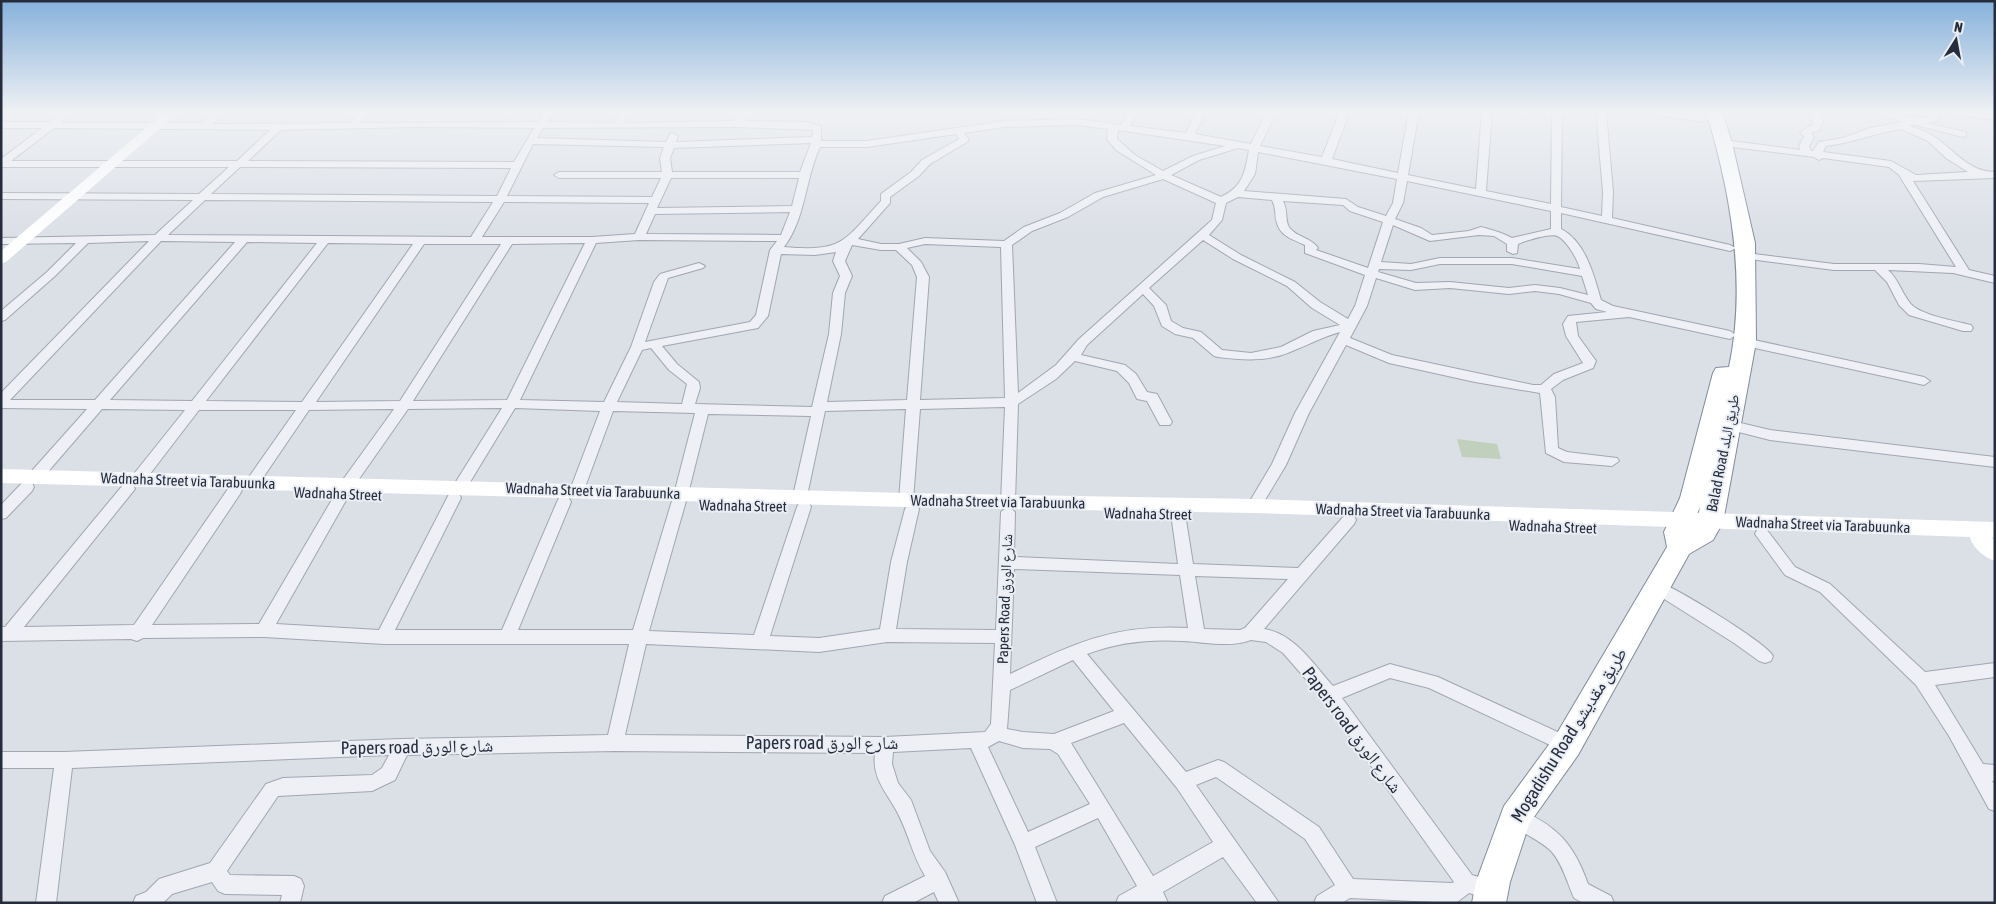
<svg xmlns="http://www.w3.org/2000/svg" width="1996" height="904" font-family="'Asap Condensed','Noto Naskh Arabic',sans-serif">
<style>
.green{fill:#c1d0bc}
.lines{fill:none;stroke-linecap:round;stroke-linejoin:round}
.street-casing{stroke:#a1a6b0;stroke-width:2}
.highway-casing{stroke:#828c9d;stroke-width:2}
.street{fill:#eef0f5;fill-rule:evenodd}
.secondary{fill:#fff;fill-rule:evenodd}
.highway{fill:#fff;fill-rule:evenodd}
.labels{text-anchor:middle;stroke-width:4;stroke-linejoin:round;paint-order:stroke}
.street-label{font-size:15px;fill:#252d3d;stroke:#eaeef4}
.near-street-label{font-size:18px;fill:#252d3d;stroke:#eaeef4}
</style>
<rect width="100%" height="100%" fill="#dbdfe6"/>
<path class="green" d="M1457 439 1497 444 1501 459 1462 457Z"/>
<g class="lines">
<g class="street-casing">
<path id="street" d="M64 111H75L61 123H202L215 111H226L213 124 350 123 360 111H370L360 123 538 122 545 111H555L547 122 614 123 622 111H632L624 123 733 121 747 111H758L745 121 805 122 821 126V141H867L1004 121 1076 119 1121 125 1128 111H1138L1130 126 1186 133 1197 111H1207L1195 134 1251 144 1267 111H1277L1260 146 1322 157 1340 111H1350L1332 159 1398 173 1409 111H1419L1408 175 1476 189 1482 111H1492L1486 191 1551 204 1552 111H1562L1561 207 1602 216 1603 192 1596 111H1606L1613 192 1612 218 1730 245 1736 248 1730 251 1561 213V229C1586 242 1594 276 1601 300L1613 306 1730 331 1736 335 1730 339 1629 317 1576 322 1578 336 1596 361 1593 368 1563 380 1551 389 1555 397 1558 448 1567 452 1617 458 1619 461 1612 466 1564 462 1546 453 1540 393 1475 382 1389 363 1346 345 1309 413 1286 465 1259 510H1249L1247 506 1272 464 1295 413 1340 332C1322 337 1308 345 1290 352 1267 362 1242 360 1218 357L1214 356 1193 338 1175 334 1162 326 1154 306 1143 294 1087 345 1081 355 1125 365 1136 374 1147 392 1157 394 1172 422 1170 425H1160L1147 401 1137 399 1129 383 1117 371 1075 361 1056 379 1018 404 1015 502 1009 507 1015 512 1014 557 1178 564 1171 514 1173 510H1183L1185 514 1193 564 1298 568 1344 516H1354L1356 520 1354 524 1264 629C1294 633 1314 665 1333 686L1390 664 1438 677 1573 739 1576 745 1573 751 1567 753 1429 688 1390 678 1342 698 1472 875 1482 878 1485 885 1482 892 1475 895 1469 893 1456 903 1350 898 1342 903H1314L1317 896 1335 885 1305 839 1216 777 1196 785 1279 903H1257L1223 857 1163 892 1168 903H1116L1119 896 1137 886 1098 818 1035 847 1057 903H1037L1015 845 971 748 893 752 892 764 898 783 911 800 930 851 945 872 959 903H939L934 892 913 903H882L885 896 925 876C912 855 908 831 896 810 885 790 872 778 875 753L615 751 407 755 395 780 372 791 278 796 227 871 230 875 294 876 301 879 304 886 300 903H280L282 895 225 894 218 891 212 882 172 894 163 903H133L136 896 146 892 159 879 210 863 266 784 283 778 372 775 382 768 389 755 72 768 56 903H36L54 768H1V752H64L401 739 608 735 629 644H384L264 637 143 638 137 641 131 639 1 641V627H5L123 485H133L135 489 24 627 134 625 230 486H240L242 490 240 494 152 625 259 624 337 491H347L349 495 276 624 379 630 447 498 449 494H459L461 498 395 630H502L557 502 559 498H569L571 502 518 630H633L674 494 695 413 613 411 584 490 582 494H572L570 490 600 411 515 408 464 492 459 493 452 488 502 408 408 409 352 489H342L340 485 342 481 394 409 309 410 256 488 251 489 244 484 296 410H199L143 483H133L131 479 133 475 185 410 102 409 40 481H30L28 477 30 473 87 409 1 408V393L149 241 88 243 55 276 5 320 1 321V311L47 272 76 243 1 244V238L155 235 193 200 1 199V193L199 194 229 167H1V159L42 128H1V122H49ZM1076 125 1108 129 1107 139 1116 150 1156 175 1095 193 1060 213 1024 227 1004 241 925 238 899 244H881L858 239 890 203V197L919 176 930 164 967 142 969 140 964 133 1004 127ZM415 127 534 128 514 162 248 161 281 130ZM735 127 813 130 812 137 676 142 678 136 673 133 670 134 666 142 537 138 543 128ZM54 128 270 130 237 161H11ZM1118 130 1225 146 1193 156 1163 171 1135 155 1117 139ZM956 134 959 139 922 160 911 172 881 194V201C843 242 843 252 784 247 806 218 805 179 820 147H867ZM811 143 800 172H672L670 158 674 148ZM533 144 664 147 660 158 662 172H559L554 175 559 178H661L652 197 507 196ZM1238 148 1249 150C1245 172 1243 187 1221 197L1171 175 1199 160ZM1258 152 1397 179 1393 203 1386 216 1358 207 1346 199 1244 191 1255 174ZM240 167 511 168 497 196 211 194ZM671 178H799L792 206 657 208ZM1163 179 1216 203 1212 220 1079 339 1056 365 1018 393 1012 245 1032 231 1068 217 1103 197ZM1407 181 1551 211V229L1512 238C1501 232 1492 230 1481 227L1469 231 1432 235 1421 228 1395 219 1403 203ZM1238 197 1272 200C1277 210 1274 215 1277 223 1280 236 1294 240 1305 245V253L1365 275 1355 306 1348 319 1320 302 1295 282 1241 255 1209 235 1222 220 1226 203ZM205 200 493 202 471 237 168 235ZM1283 201 1343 205 1350 211 1383 222 1368 268 1316 250 1318 248C1311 237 1297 238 1289 227 1285 221 1288 210 1283 201ZM504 202 649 203 635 234 592 237H482ZM790 212 781 235 646 234 655 214ZM1393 225 1430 241 1479 235 1494 236 1507 244V251L1513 254 1517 253 1518 244C1524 241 1551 233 1557 236 1566 239 1578 260 1580 269L1512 258H1440L1411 264 1381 262ZM639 240 777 241 770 250 756 315 750 322 645 342 668 278 703 268 705 266 699 263 660 274 654 282 631 347 604 402 520 400 596 243ZM1203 240 1233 259 1287 286 1312 308 1340 325 1313 331 1281 347 1251 353 1222 350 1201 332 1183 328 1171 321 1166 305 1149 288ZM161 241 235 242 95 400H10ZM247 242 317 243 192 401 110 400ZM328 243 413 244 302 402 206 401ZM585 243 507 400 413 401 512 244ZM424 244H501L400 401 316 402ZM925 244 1001 247 1005 398 920 400 929 277 921 262 907 248ZM852 245 881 250H896L912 265 917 277 907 400 827 402 841 334 845 293 852 276 845 261ZM836 252 833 261 840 276 833 293 829 334 812 407 695 404 700 388 699 382 677 364 662 346 758 328 768 316 781 254 815 255ZM1440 264H1512L1582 276 1588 295 1560 288 1535 285 1509 288 1450 282 1416 283 1378 272 1379 269 1411 270ZM1376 278 1415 290 1450 288 1509 294 1535 291 1559 294 1591 303 1596 309 1607 312 1568 316 1563 324 1566 336 1583 363 1554 374 1541 385H1533L1392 355 1350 338 1367 306ZM651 348 669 370 687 384 682 404 617 402 642 350ZM1005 407 1001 502 1007 507 1001 512 996 630 896 629 907 562 919 509 917 505H907L905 509 891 562 880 629 819 638 770 636 811 507 809 503H799L797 507 754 635 649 631 688 494 708 414 811 416 793 496 795 500H805L807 496 825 411 906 409 899 500 901 504H911L913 500 920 409ZM1014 569 1180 575 1188 628C1114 624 1075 643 1010 674ZM1195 576 1288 579 1245 628 1240 630 1204 629ZM1251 640 1266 642 1283 653 1324 700 1454 882 1452 883 1353 879 1319 827 1224 762 1218 760 1186 772 1087 654C1119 642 1149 639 1183 641 1204 642 1230 648 1251 640ZM887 642 995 643 991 724 985 732 885 737 625 735 646 644 819 652ZM1073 660 1114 711 1054 734 1023 732 1007 729 1010 690ZM1124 723 1177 788 1213 842 1153 876 1071 743ZM999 741 1023 748 1050 749 1058 754 1090 804 1028 832 988 747Z
M1644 111H1670L1705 116 1710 119 1705 122 1649 114Z
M1810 111H1820L1823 120 1820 130 1811 133 1814 137 1809 146 1811 151H1813L1819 142 1843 138 1870 128 1902 122 1875 111C1895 111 1911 120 1930 117L1928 111H1938V121L1927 123 1966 132V136L1963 137 1912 124 1910 126C1918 129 1928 132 1935 137 1955 151 1969 172 1995 172V178L1913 181 1969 270 1995 276V283L1953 273 1888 270C1899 280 1901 292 1910 303 1919 315 1956 321 1971 325L1973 328 1971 331H1963L1909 315 1899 305 1887 282 1875 270H1834L1742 258V254L1746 253 1834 264H1919L1956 267 1899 175 1889 167 1823 158 1819 160 1814 157 1724 146 1719 143 1724 140 1800 150 1799 146 1804 137 1800 132 1813 124ZM1901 129 1928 141 1946 158 1968 172 1916 175 1891 161 1823 152 1826 146C1852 143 1875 133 1901 129Z
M1943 111 1995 114V120L1948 114Z
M1745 338 1924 377 1930 381 1924 385 1741 345 1739 342 1741 339Z
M1728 420 1770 430 1995 457V467L1770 440 1723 428 1721 425Z
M27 482 32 483 34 487 32 491 6 518 1 519V505L22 483Z
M1762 528 1767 530 1795 567 1830 584 1925 672 1995 663V677L1935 685 1983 764 1995 765V781H1992L1995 785V811L1989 809 1949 736 1916 685 1820 592 1785 575 1755 534 1757 530Z
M1658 582C1675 587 1767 643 1773 656L1771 661 1765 663 1759 661 1734 643 1653 592 1650 588 1653 584Z
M1515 808C1556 824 1574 844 1588 884L1611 896 1614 903H1583L1574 898C1567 882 1563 865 1552 852 1540 839 1512 830 1506 817L1508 811Z"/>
</g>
<g class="highway-casing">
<path id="highway" d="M1706 111H1722L1732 143 1755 243 1756 342 1723 522 1713 540 1689 554 1578 755 1529 824 1510 882 1506 903H1472L1476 882 1504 806 1556 735 1667 547 1664 532 1680 498 1713 373 1716 368 1729 367C1747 283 1731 193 1706 111ZM1700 507 1697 522 1691 528Z"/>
</g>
<use href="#street" class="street"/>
<path class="secondary" d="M166 111H180L6 262 1 264V251Z
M1 469 906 493 1254 499 1995 522V538L1991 537 1995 541V561C1985 558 1972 547 1970 537L1254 513 906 507 1 483Z"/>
<use href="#highway" class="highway"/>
</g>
<linearGradient id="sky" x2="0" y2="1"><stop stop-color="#86b1db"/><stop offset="0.47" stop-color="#eff1f4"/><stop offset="1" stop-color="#eff1f4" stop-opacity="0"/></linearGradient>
<rect width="1996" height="238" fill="url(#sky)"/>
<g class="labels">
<g class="street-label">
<text transform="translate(1723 453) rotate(-79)" y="5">Balad Road طريق البلد</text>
<text transform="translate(188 481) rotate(2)" y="5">Wadnaha Street via Tarabuunka</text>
<text transform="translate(593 491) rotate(2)" y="5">Wadnaha Street via Tarabuunka</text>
<text transform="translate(338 494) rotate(2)" y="5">Wadnaha Street</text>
<text transform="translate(998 502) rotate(1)" y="5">Wadnaha Street via Tarabuunka</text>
<text transform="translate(743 506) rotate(1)" y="5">Wadnaha Street</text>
<text transform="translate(1403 512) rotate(2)" y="5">Wadnaha Street via Tarabuunka</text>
<text transform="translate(1148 514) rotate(1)" y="5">Wadnaha Street</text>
<text transform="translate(1823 525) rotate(2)" y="5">Wadnaha Street via Tarabuunka</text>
<text transform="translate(1553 527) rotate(2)" y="5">Wadnaha Street</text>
<text transform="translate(1005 599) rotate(-88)" y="5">Papers Road شارع الورق</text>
</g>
<g class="near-street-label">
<text transform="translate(1352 730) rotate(53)" y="6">Papers road شارع الورق</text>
<text transform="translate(1569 735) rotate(-58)" y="6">Mogadishu Road طريق مقديشو</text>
<text x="822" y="749">Papers road شارع الورق</text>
<text transform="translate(417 747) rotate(-1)" y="6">Papers road شارع الورق</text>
</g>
</g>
<rect width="1996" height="904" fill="none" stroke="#252d3d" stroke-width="5"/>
<g transform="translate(1956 40) rotate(11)" stroke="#eaeef4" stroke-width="4" paint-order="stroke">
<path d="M0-4L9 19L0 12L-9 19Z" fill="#252d3d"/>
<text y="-8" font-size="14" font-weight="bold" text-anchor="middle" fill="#252d3d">N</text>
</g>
</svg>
